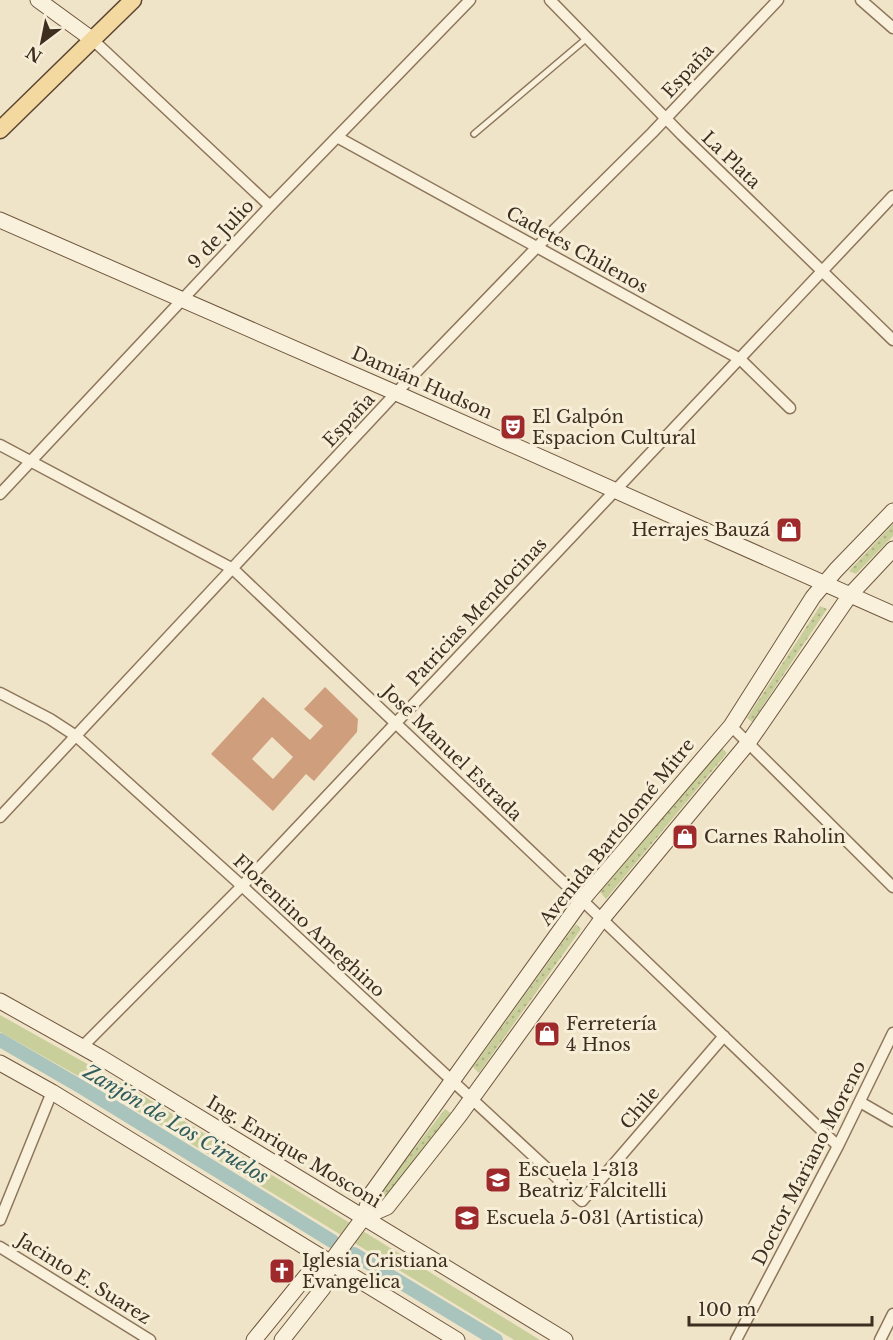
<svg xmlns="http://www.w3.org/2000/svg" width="893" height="1340" font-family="'Libre Baskerville',serif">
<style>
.grass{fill:url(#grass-dots)}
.park{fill:#c9cf9b}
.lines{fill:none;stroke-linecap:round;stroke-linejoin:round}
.canal{stroke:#a9c4bc;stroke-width:14}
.building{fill:#cf9f7d;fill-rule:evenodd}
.lane-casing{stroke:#8d765c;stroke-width:8}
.street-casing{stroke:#8d765c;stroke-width:13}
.secondary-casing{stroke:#6f573f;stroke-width:17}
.primary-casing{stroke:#5b4430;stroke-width:19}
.lane{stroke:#faf1dc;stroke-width:5}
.street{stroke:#faf1dc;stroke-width:10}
.secondary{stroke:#faf1dc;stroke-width:15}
.primary{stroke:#f3d9a0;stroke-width:16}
.labels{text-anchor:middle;stroke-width:6;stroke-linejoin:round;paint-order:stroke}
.street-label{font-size:18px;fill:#3d2e20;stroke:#f7eed8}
.poi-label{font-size:18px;fill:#3d2e20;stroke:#f7eed8;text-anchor:start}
.water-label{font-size:20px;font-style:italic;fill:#2f5d5a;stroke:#f7eed8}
</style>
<defs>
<pattern id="grass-dots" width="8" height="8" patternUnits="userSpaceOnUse" patternTransform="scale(1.5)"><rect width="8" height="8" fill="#c9cf9b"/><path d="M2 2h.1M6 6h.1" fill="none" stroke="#aeb285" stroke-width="1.8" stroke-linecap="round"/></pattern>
</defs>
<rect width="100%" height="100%" fill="#f0e4c8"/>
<path class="grass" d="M893 524V536L856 574 849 571Z
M820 606 827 609 752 722 747 718Z
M722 748 727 753 606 899 600 892Z
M576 924 581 929 479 1073 473 1067Z
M445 1109 451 1113 384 1200 378 1196Z"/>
<path class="park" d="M0 1015 132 1089 540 1340H514L96 1086 0 1032Z"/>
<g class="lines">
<path class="canal" d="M0 1040 83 1088 332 1241
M354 1254 496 1340"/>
</g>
<path class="building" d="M325 687 358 719 357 732 314 781 306 774 273 811 211 754 263 697 310 740 323 726 304 709ZM272 737 293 757 273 779 252 759Z"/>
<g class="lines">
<g class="lane-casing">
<path id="lane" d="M474 134 587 38"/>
</g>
<g class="street-casing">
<path id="street" d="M550 0 682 135 893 340
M861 0 893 28
M93 40 270 206
M337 137 740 359 790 408
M0 445 233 569 582 900 838 1146
M0 494 270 206 470 0
M0 693 50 719 76 736 242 886 582 1201 724 1036
M731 726 893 887
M0 817 396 393 537 247 652 133 778 0
M82 1047 242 886 893 196
M860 1102 893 1121
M0 1220 52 1092
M0 1247 150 1340
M736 1340 838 1146 893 1033
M880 1340 893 1314"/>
</g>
<g class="secondary-casing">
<path id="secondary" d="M38 0 93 40
M0 220 396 393 893 614
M0 1001 100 1057 565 1340
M0 1063 52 1092 457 1340
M364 1217 387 1207 459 1116 602 919 748 743 850 595 893 549
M254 1340 307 1275 330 1263
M282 1340 323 1288 330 1263 364 1217 371 1194 582 900 731 726 813 597 836 570 893 511"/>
</g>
<g class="primary-casing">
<path id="primary" d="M0 130 133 0"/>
</g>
<use href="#lane" class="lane"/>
<use href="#street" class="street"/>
<use href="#secondary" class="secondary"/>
<use href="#primary" class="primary"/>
</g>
<defs>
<g id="theatre-square" transform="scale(1.35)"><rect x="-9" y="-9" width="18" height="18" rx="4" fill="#9e2a2b" stroke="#f7eed8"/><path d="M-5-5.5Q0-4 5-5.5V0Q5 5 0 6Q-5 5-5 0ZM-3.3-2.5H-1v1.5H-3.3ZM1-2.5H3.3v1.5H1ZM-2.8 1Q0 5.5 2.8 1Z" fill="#fff"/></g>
<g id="shop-square" transform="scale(1.35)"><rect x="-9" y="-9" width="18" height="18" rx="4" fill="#9e2a2b" stroke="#f7eed8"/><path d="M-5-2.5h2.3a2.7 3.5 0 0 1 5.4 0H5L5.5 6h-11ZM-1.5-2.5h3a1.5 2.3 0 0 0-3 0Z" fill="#fff"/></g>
<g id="school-square" transform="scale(1.35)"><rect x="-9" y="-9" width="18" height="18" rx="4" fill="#9e2a2b" stroke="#f7eed8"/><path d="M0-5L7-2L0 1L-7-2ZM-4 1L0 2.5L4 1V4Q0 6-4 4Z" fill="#fff"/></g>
<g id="church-square" transform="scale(1.35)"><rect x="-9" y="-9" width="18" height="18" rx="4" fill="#9e2a2b" stroke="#f7eed8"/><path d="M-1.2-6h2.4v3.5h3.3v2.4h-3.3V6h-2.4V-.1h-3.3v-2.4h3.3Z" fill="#fff"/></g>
</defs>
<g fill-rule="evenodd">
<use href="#theatre-square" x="513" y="427"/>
<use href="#shop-square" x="789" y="530"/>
<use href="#shop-square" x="685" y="837"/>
<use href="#shop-square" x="547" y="1034"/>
<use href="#school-square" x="498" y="1180"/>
<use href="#school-square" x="467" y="1218"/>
<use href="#church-square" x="282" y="1271"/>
</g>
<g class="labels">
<g class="street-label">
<text transform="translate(688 71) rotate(-47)" y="6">España</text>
<text transform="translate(731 160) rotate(44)" y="6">La Plata</text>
<text transform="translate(221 234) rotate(-47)" y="6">9 de Julio</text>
<text transform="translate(577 250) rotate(29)" y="6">Cadetes Chilenos</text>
<text transform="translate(422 383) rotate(24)" y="6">Damián Hudson</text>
<text transform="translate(349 420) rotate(-47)" y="6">España</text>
<text transform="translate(477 612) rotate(-47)" y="6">Patricias Mendocinas</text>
<text transform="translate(452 753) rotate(44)" y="6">José Manuel Estrada</text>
<text transform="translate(617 832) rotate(-51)" y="6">Avenida Bartolomé Mitre</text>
<text transform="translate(309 926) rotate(43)" y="6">Florentino Ameghino</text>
<text transform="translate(640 1108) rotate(-49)" y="6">Chile</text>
<text transform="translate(294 1152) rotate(31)" y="6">Ing. Enrique Mosconi</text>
<text transform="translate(809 1163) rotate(-63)" y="6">Doctor Mariano Moreno</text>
<text transform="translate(84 1279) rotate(32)" y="6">Jacinto E. Suarez</text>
</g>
<g class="poi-label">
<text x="532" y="423">El Galpón<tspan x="532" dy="21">Espacion Cultural</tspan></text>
<text x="770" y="536" text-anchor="end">Herrajes Bauzá</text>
<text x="704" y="843">Carnes Raholin</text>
<text x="566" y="1030">Ferretería<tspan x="566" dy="21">4 Hnos</tspan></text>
<text x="518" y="1176">Escuela 1-313<tspan x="518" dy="21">Beatriz Falcitelli</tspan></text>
<text x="486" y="1224">Escuela 5-031 (Artistica)</text>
<text x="302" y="1267">Iglesia Cristiana<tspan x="302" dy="21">Evangelica</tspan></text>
</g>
<g class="water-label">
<text transform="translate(176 1124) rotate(31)" y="7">Zanjón de Los Ciruelos</text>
</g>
</g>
<g transform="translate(42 42) rotate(212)" stroke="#f7eed8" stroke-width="4.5" paint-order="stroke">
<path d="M0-4.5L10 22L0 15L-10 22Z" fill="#3d2e20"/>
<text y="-9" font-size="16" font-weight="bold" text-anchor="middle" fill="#3d2e20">N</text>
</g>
<path d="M689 1316v9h183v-9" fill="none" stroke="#3d2e20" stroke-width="3"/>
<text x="698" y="1316" font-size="18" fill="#3d2e20" stroke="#f7eed8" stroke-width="4.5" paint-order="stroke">100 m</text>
</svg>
